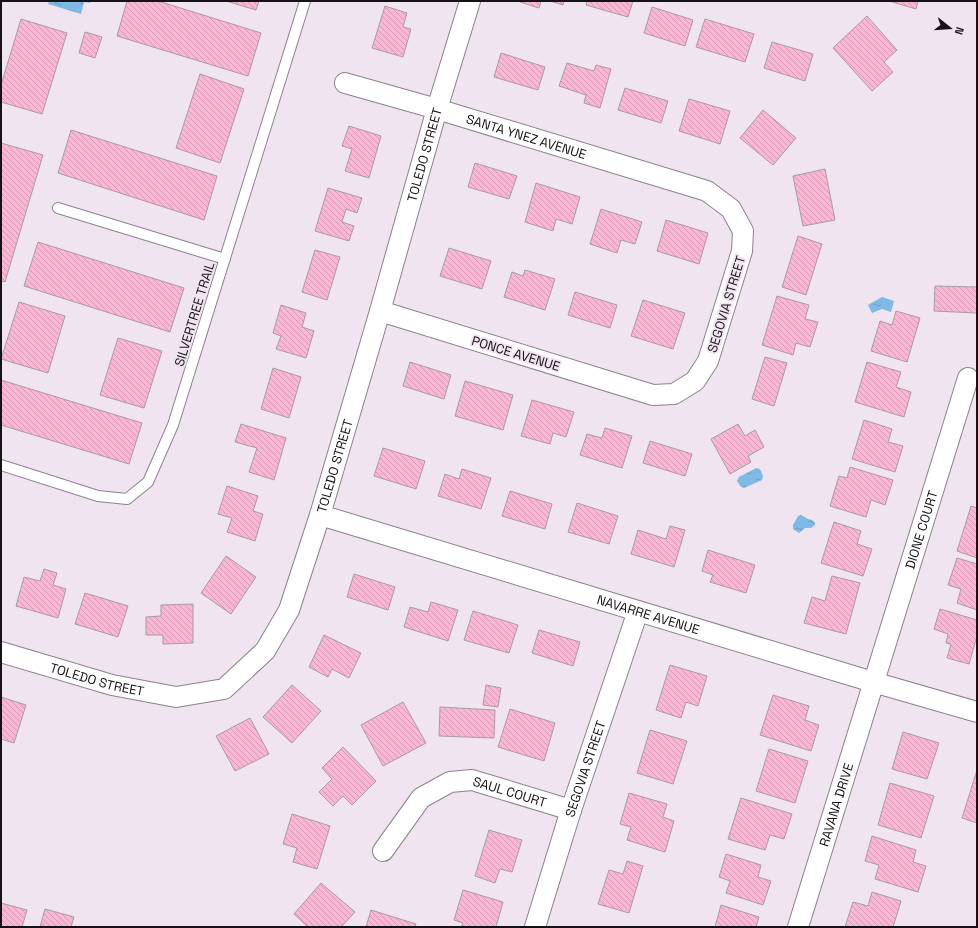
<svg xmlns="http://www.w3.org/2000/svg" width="978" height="928" font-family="'Space Grotesk',sans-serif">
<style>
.water{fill:url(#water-ripples)}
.building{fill:url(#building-back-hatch);stroke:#aa9ba1}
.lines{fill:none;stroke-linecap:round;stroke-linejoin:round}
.lane-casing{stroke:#8c828c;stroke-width:12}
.street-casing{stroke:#8c828c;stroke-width:22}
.lane{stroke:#fff;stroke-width:10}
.street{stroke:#fff;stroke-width:20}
.labels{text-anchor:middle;stroke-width:4;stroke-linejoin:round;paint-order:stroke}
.street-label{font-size:13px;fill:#151115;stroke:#f0e4f0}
</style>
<defs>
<pattern id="water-ripples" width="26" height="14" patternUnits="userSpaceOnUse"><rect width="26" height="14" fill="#7ebae5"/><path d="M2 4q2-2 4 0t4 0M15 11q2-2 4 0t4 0" fill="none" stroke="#6c9fc4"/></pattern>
<pattern id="building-back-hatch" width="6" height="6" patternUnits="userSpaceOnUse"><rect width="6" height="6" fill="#fab6d3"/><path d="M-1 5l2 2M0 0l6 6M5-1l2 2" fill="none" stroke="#d59bb4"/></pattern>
</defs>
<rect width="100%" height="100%" fill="#f0e4f0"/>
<path class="water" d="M49 1H90V3L84 2 81 14 48 4Z
M882 297 894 301 891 312 882 309 872 313 868 305Z
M756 468 760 469 763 476 762 480 744 488 741 487 737 481 739 477Z
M801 515 808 519 812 520 815 523V525L811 528H805L799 533 793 529V525L798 516Z"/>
<path class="building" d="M127 1H158L261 33 248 76 117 36Z
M226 1H259L256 10Z
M521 1H541L539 8 520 2Z
M550 1H564L563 5Z
M587 1H633L628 17 586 5Z
M889 1H918L916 9Z
M385 6 407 13 403 27 411 29 403 57 372 48Z
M652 7 693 20 685 46 644 33Z
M867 16 897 50 884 62 893 72 872 91 833 48Z
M21 19 67 33 42 114 1 102V85Z
M705 19 754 34 745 62 696 47Z
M85 32 102 37 95 58 79 53Z
M772 42 813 54 805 81 764 68Z
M501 53 545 67 538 90 494 77Z
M567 63 594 71 596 65 611 69 600 108 584 103 586 95 559 86Z
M200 74 244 89 220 163 176 148Z
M625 88 668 101 661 123 618 110Z
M689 99 730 111 720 144 679 131Z
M763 110 796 138 773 165 740 138Z
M349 126 381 136 369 178 345 171 352 149 342 146Z
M71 130 217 176 204 220 58 173Z
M1 143 43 155 5 282 1 281Z
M475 163 517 176 509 199 468 187Z
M825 169 835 220 803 226 793 176Z
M536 183 580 197 572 224 556 219 553 231 525 222Z
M328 188 362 198 357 213 346 209 342 222 354 226 349 241 315 231Z
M601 209 642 222 635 244 621 240 617 253 590 244Z
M666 220 708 233 699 264 657 251Z
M798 236 822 244 806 295 782 287Z
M38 242 184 288 170 332 24 286Z
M449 248 491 261 482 289 440 276Z
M315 250 340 257 327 300 302 292Z
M525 270 555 279 545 310 504 297 512 272 523 276Z
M935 286 977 287V313L934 311Z
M575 292 617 305 610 328 568 315Z
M777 296 809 305 805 319 818 322 810 347 796 343 793 355 762 345Z
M643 300 685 313 673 349 631 336Z
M19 302 65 316 48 373 1 359Z
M281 305 306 313 302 327 314 331 306 358 276 349 281 336 273 333Z
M896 311 920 318 907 362 871 351 880 321 892 325Z
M118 338 162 351 144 408 100 395Z
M765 357 787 363 774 406 752 399Z
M410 362 451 375 444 399 403 386Z
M867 362 901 372 896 387 911 392 904 417 855 402Z
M273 368 301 377 289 418 261 409Z
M1 380 142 423 129 464 1 425Z
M465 381 513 395 503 430 455 416Z
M532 400 574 412 566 437 553 433 550 444 521 436Z
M864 420 892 429 888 442 903 446 895 472 852 459Z
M241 424 286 438 274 480 249 472 257 448 235 442Z
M738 424 745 436 755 430 764 447 748 456 751 462 730 474 711 439Z
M605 428 632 436 622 468 580 455 587 434 602 438Z
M650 441 692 454 685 476 643 463Z
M383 448 425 461 416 489 374 476Z
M850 467 893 480 885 505 871 500 866 517 830 506 839 476 847 478Z
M462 469 491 478 481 509 438 496 445 474 459 479Z
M227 486 258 496 253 511 263 514 255 541 227 532 232 518 218 514Z
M510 491 552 504 545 529 502 516Z
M577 503 618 516 609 544 568 532Z
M971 506 977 508V558L957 551Z
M834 522 861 531 857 544 872 549 863 576 821 563Z
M670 526 685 530 674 567 631 554 638 530 666 539Z
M708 550 755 565 746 593 710 582 713 575 702 571Z
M226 556 256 577 231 614 201 593Z
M957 558 977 564V610L957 603 961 589 948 585Z
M44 569 57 573 53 585 66 589 58 618 16 606 24 577 40 581Z
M354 574 395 587 388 610 347 597Z
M832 576 860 583 846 634 804 623 812 597 825 601Z
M85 593 128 606 118 637 75 624Z
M431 602 458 610 448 641 404 627 410 607 428 612Z
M193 604V643L163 644V635H146V617L161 616V605Z
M940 609 977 620V636L969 664 947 658 951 644 946 643 948 634 934 629Z
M473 611 518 625 509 653 464 640Z
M539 630 580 642 573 666 532 653Z
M324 635 361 653 349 678 332 669 328 677 309 667Z
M670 665 707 676 698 706 686 702 681 718 656 710Z
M292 685 321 711 292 743 263 717Z
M486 685 501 688 498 707 483 705Z
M773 695 809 706 805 720 819 725 811 751 760 735Z
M1 697 26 705 14 743 1 739Z
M403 702 426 743 383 766 361 725Z
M440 707 495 710 494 738 439 736Z
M510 709 555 723 544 761 498 747Z
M250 718 269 754 235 771 216 736Z
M650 730 687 741 673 784 637 773Z
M903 732 939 743 927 779 892 769Z
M343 747 376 781 352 805 343 796 333 806 319 792 332 779 322 768Z
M769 749 808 761 795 803 756 791Z
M977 770V823L962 818Z
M890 783 934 796 921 838 878 825Z
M629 793 667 804 663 817 674 821 665 852 627 840 631 827 620 824Z
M741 798 792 814 784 839 770 835 765 850 728 839Z
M292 814 330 826 317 869 293 862 297 848 283 844Z
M489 830 522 840 512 872 500 869 495 883 475 876Z
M872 836 916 850 913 862 926 866 918 892 875 879 879 865 865 861Z
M726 854 761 865 758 877 771 881 763 905 726 893 730 881 719 877Z
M627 861 643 866 629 913 598 904 609 870 623 874Z
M321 883 355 912 341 927H308L294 914Z
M463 890 503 902 496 927H461L463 923 454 920Z
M872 892 901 901 893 927H845L853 902 868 906Z
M1 903 27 910 22 927H1Z
M721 905 759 917 756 927H715Z
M45 909 74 917 71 927H40Z
M371 910 416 924 415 927H366Z"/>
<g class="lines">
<g class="lane-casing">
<path id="lane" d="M58 208 225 259
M1 465 98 496 127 499 148 482 173 425 305 1"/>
</g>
<g class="street-casing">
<g id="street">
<path id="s1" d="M345 83 437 109 707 191 731 209 743 231 742 251 708 361 695 381 674 394 653 395 380 311"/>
<path id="s2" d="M320 515 873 682 977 712"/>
<path id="s3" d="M1 652 112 685 176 697 224 689 265 651 289 610 320 515 380 311 437 109 470 1"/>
<path id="s4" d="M383 851 421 798 450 782 472 780 571 810"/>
<path id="s5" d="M535 927 571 810 638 611"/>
<path id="s6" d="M798 927 968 378"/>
</g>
</g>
<use href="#lane" class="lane"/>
<use href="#street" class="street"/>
</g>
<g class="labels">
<g class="street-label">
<text dy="5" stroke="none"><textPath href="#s1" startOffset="189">SANTA YNEZ AVENUE</textPath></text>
<text dy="5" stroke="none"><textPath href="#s3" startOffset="808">TOLEDO STREET</textPath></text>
<text transform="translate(726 304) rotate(-73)" y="5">SEGOVIA STREET</text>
<text transform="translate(194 314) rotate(-73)" y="5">SILVERTREE TRAIL</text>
<text transform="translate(516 353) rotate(17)" y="5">PONCE AVENUE</text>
<text dy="5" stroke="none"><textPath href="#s3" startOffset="484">TOLEDO STREET</textPath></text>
<text dy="5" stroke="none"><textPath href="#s6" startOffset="416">DIONE COURT</textPath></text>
<text dy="5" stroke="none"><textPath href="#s2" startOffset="343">NAVARRE AVENUE</textPath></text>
<text dy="5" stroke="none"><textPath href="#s3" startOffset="100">TOLEDO STREET</textPath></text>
<text dy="5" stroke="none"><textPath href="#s5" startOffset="166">SEGOVIA STREET</textPath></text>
<text dy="5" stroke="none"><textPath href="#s4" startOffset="160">SAUL COURT</textPath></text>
<text dy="5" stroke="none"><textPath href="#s6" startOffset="128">RAVANA DRIVE</textPath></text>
</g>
</g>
<rect width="978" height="928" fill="none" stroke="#151115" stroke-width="4"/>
<g transform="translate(950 28) rotate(107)" stroke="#f0e4f0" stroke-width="3" paint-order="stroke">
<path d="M0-3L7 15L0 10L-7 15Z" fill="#151115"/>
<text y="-6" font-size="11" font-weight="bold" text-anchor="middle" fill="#151115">N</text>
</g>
</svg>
